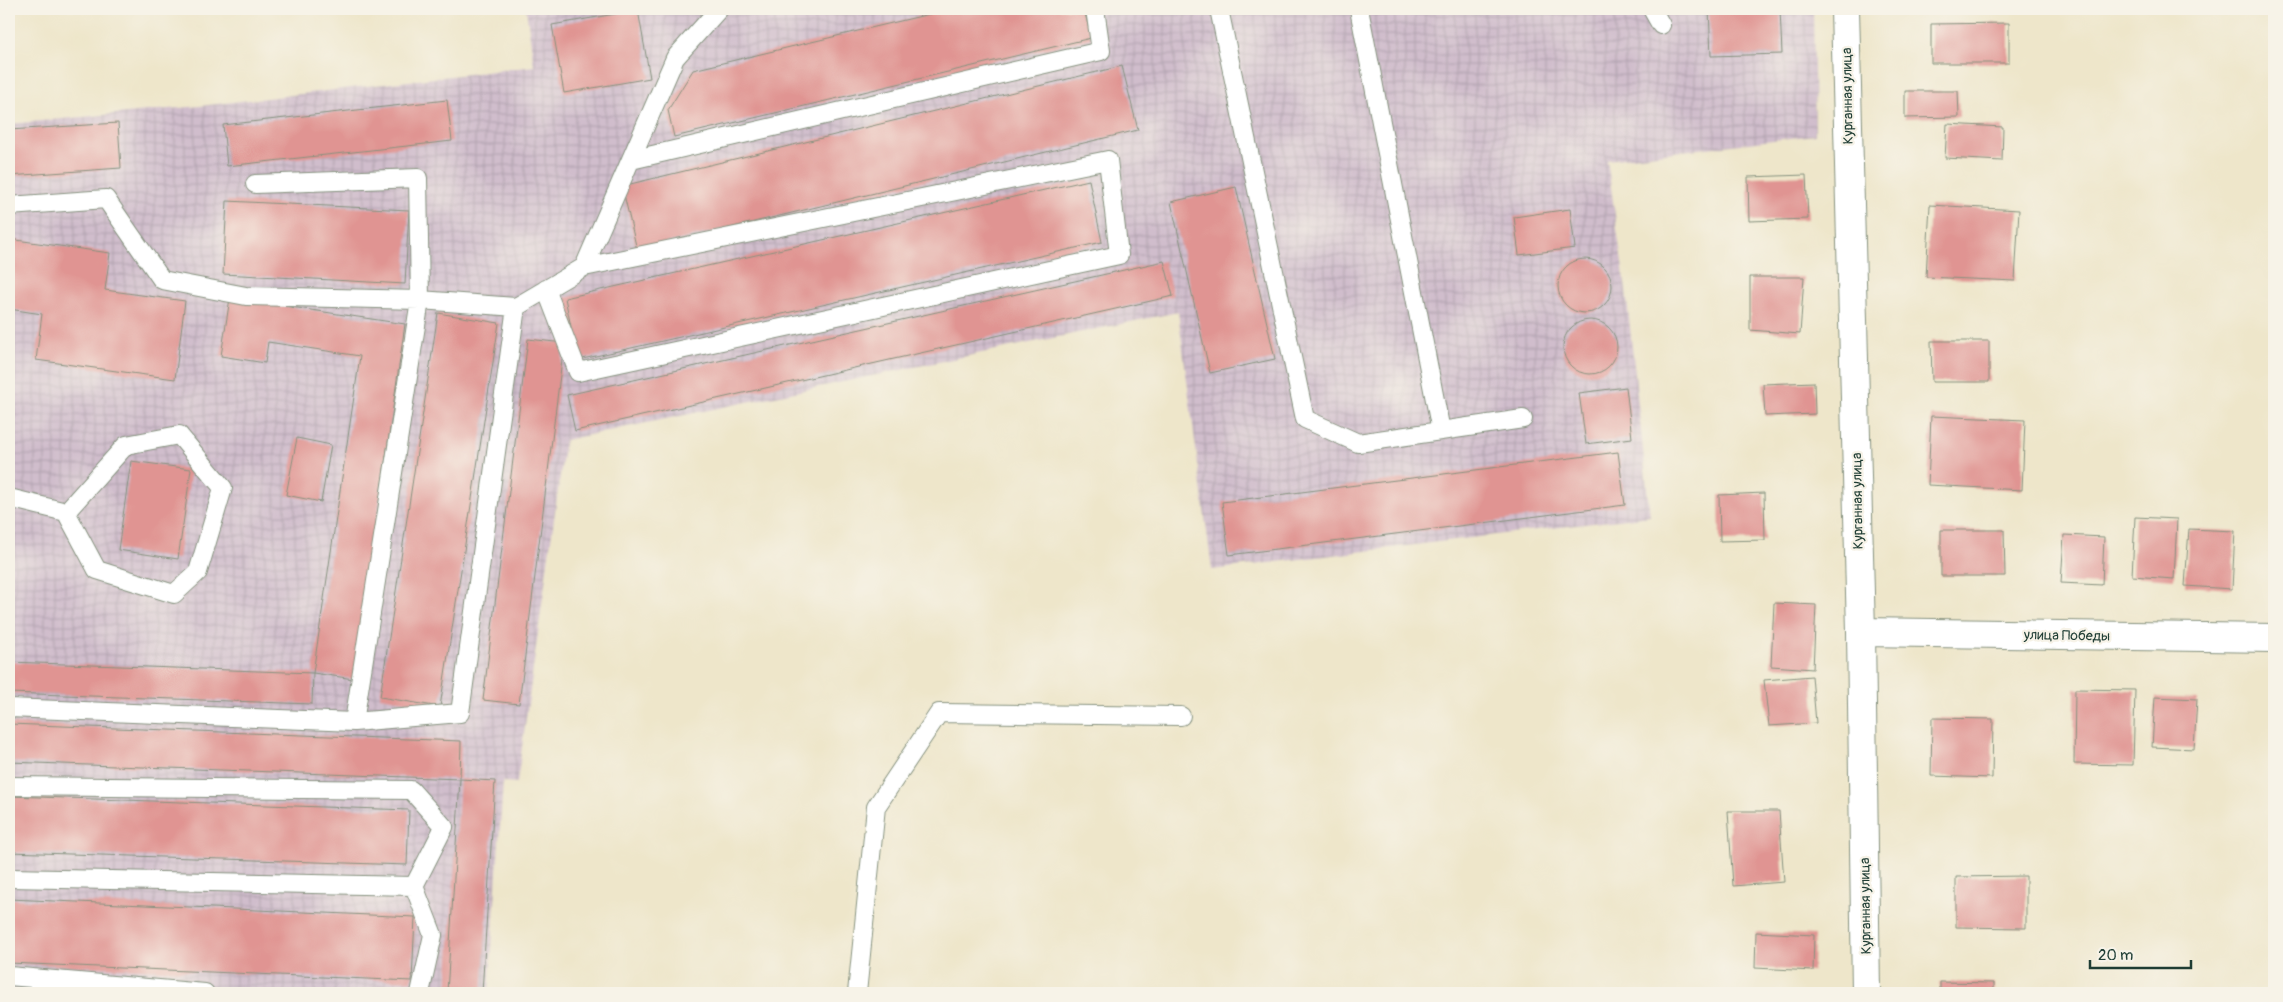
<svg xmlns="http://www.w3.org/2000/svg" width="2283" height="1002" font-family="Pangolin,sans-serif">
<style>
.industrial{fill:url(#industrial-grid)}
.building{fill:#e09492}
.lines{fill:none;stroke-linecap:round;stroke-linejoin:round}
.lane-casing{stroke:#86927f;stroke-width:20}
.street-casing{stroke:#86927f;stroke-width:30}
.lane{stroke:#fff;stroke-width:18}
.street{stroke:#fff;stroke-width:28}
.labels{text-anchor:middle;stroke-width:4.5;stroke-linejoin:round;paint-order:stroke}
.street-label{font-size:14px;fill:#1f3d34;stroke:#f7f3e8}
</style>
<defs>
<pattern id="industrial-grid" width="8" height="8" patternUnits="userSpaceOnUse" patternTransform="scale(1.25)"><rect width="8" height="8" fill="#d0bdcc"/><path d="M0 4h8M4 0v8" fill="none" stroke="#b2a3b0"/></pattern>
</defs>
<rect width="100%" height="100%" fill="#f7f3e8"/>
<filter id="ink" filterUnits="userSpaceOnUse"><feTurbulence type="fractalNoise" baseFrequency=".02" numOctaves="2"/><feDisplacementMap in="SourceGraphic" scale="10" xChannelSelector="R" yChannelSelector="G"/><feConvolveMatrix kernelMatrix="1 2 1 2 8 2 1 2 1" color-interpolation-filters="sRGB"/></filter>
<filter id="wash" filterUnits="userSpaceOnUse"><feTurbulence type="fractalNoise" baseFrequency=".0096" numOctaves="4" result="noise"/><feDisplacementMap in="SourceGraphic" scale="20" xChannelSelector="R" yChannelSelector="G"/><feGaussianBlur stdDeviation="1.12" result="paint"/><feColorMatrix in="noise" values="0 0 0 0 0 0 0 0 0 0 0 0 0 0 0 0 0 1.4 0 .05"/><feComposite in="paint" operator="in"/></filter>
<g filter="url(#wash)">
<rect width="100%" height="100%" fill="#eee6ca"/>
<path class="industrial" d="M526 9H1813L1815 135 1607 160 1626 290 1650 516 1212 570 1178 312 565 440 517 783 503 782 489 993H9V124L200 106 534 66Z"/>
<g id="blocks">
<path class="building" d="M951 9H1084L1091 38 674 137 668 110 693 70Z
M1709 9H1780L1782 54 1711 56Z
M638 10 650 78 564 93 552 25Z
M2009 23V63H1931V24Z
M1122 66 1138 130 637 250 622 186Z
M1905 91H1958L1959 117 1905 118Z
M447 100 452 141 227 166 223 125Z
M118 123 121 168 9 176V130Z
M1947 124 2003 127 2002 161 1945 158Z
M1806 175 1808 219 1749 221 1748 177Z
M1089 180 1102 242 578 360 565 298Z
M1236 187 1275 359 1210 373 1171 202Z
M227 201 409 210 405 284 223 274Z
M1930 205 2019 210 2015 281 1926 277Z
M1570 209 1575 248 1519 255 1514 217Z
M9 239 110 253 105 290 185 301 175 379 36 360 42 314 9 309Z
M1558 286a27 27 0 1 1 54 0a27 27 0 1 1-54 0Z
M1164 261 1173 296 575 431 567 395Z
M1750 277H1804L1800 334 1750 330Z
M230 298 405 324 354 679 313 673 312 704 9 693V662L313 673 360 356 268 342 265 363 221 356Z
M438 313 499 323 440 707 380 697Z
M1563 347a27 27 0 1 1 54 0a27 27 0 1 1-54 0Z
M528 339 564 343 519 704 483 700Z
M1931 341H1989V382H1932Z
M1814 382 1815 414 1765 416 1763 384Z
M1626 387 1632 438 1586 444 1579 393Z
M1931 416 2025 420 2022 490 1928 485Z
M297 438 331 445 321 502 286 495Z
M1618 452 1625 505 1229 555 1222 502Z
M131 461 191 469 178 559 118 550Z
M1764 493 1765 540 1720 541 1719 495Z
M2135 517 2177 519 2174 579 2132 576Z
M2189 529 2235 531 2232 589 2185 586Z
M1941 530H2004L2005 576H1941Z
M2064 535 2104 537 2102 585 2061 583Z
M1774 603 1816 605 1813 669 1771 666Z
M1812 676 1816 723 1769 726 1764 680Z
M2075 689 2135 690 2133 765 2074 764Z
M2155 697 2197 699 2194 749 2152 747Z
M1932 718 1993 719 1992 778 1931 776Z
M9 724 461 741 460 779 9 762Z
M460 779 495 781 482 993H447Z
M9 796 409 810 407 865 9 852Z
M1728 811H1779L1784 882 1733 886Z
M2026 876V928L1956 927V877Z
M9 899 415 917 412 981 9 963Z
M1756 932 1814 935 1813 971 1755 968Z
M1940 982 1994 983V993H1940Z"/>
</g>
</g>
<g filter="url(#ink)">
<use href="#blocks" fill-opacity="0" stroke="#86927f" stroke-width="1"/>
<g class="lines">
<g class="lane-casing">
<path id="lane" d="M1219 9 1305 419 1358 443 1523 419
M1359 9 1441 431
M1652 9 1661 25
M631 160 1101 51 1095 9
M255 184 418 178 420 300 516 307 460 713 354 722
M9 206 106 199 162 280 246 296 420 300 354 722 9 708
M546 289 578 372 1119 255 1108 160 584 267
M516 307 584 267 675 58 719 9
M9 498 66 512 126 445 179 435 223 488 198 572 174 594 97 570 66 512
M9 786 411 790 444 827 414 886 9 878
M414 886 433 935 420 993
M9 976 205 993
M857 993 876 807 939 713 1181 716"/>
</g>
<g class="street-casing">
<path id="street" d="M1845 9 1861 632 1866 993
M1861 632 2274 638"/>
</g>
<use href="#lane" class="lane"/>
<use href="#street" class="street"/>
</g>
</g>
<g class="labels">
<g class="street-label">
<text transform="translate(1847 96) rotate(-91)" y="5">Курганная улица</text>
<text transform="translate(1857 501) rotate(-91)" y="5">Курганная улица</text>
<text transform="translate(2067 635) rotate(1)" y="5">улица Победы</text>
<text transform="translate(1865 906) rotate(-91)" y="5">Курганная улица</text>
</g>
</g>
<rect width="2283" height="1002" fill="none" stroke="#f7f3e8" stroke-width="30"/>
<path d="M2090 960v8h101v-8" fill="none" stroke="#1f3d34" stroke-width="2.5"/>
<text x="2098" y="960" font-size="15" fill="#1f3d34" stroke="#f7f3e8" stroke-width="4" paint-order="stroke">20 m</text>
</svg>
